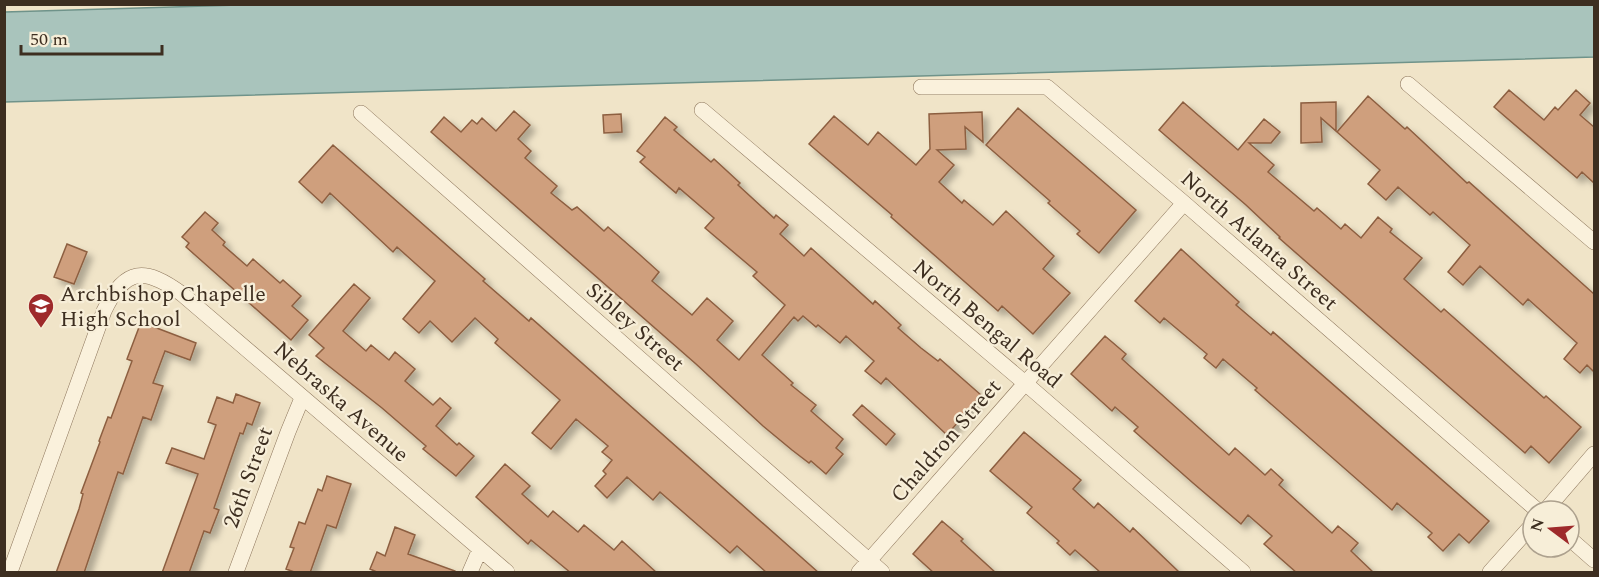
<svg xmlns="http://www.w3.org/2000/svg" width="1599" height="577" font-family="Spectral,serif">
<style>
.water{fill:#a9c4bc;stroke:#6f938a;stroke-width:1.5}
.building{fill:#cf9f7d;stroke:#8d5f41;stroke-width:1.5;filter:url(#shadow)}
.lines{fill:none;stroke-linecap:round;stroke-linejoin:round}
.minor-casing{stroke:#8d765c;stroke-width:16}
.minor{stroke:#faf1dc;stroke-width:15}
.labels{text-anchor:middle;stroke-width:4.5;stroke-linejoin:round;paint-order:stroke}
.street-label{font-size:22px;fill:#3d2e20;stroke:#f7eed8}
.poi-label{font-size:22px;fill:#3d2e20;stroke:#f7eed8;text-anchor:start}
</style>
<defs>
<filter id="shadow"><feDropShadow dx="5.5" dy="5.5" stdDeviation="3" flood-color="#0004"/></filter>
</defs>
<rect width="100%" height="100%" fill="#f0e4c8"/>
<path class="water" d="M275 4H1594V57L5 102V12Z"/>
<path class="building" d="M1509 90 1544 120 1555 107 1558 110 1576 90 1590 103 1580 115 1594 127V183L1582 172 1577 178 1494 107Z
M1368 96 1405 129 1407 127 1467 183 1469 182 1594 294V372L1587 365 1580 373 1564 359 1577 343 1528 299 1523 305 1480 266 1463 285 1448 272 1470 245 1433 212 1430 215 1398 187 1386 200 1368 184 1380 170 1337 132Z
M1183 102 1238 150 1264 119 1280 132 1271 143H1249L1274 165 1268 172 1314 211 1317 208 1341 229 1345 224 1361 238 1378 217 1392 229 1390 232 1422 258 1404 279 1441 312 1444 309 1544 398 1546 396 1581 427 1549 463 1531 446 1525 453 1401 345 1279 238 1280 237 1246 205 1159 130Z
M1336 102V131L1321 118 1322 142 1301 143V103Z
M1018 108 1136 210 1099 253 1077 234 1080 231 1048 203 1050 201 986 145Z
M514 111 530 125 518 139 531 151 525 158 557 186 551 193 572 210 577 207 604 231 608 227 639 254 659 272 652 281 692 315 707 298 733 321 717 340 739 360 785 305 753 276 757 272 705 228 714 218 679 188 676 193 640 162 645 157 637 151 665 117 677 127 674 130 711 162 714 159 740 183 738 185 774 218 776 215 788 225 780 234 804 256 811 248 873 304 875 301 886 311 901 325 898 328 921 348 938 361 940 359 981 395 947 435 886 378 881 384 865 371 874 361 846 336 840 343 818 325 816 327 803 316 798 321 794 317 762 355 793 383 791 385 816 405 811 411 843 439 836 448 843 454 826 474 811 461 809 463 792 450 763 426 696 364 431 132 444 117 461 132 472 120 477 124 482 118 496 131Z
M982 112 983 142 965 127 966 149 937 150 954 165 939 182 962 203 964 200 993 225 1006 211 1054 256 1043 269 1070 293 1033 334 1002 306 998 311 891 217 892 215 809 144 834 116 868 145 878 132 916 165 930 149 929 114Z
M621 114 622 132 604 133 603 115Z
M333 145 485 279 483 281 529 321 531 318 819 573H767L737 546 730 553 660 492 653 500 627 477 607 498 595 486 606 474 603 471 612 460 602 452 608 446 576 419 551 449 532 433 560 400 495 343 498 339 475 318 452 342 430 321 419 333 403 319 435 281 397 247 393 252 330 193 322 203 299 182Z
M205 212 218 223 212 230 225 242 223 245 247 266 253 259 280 283 283 280 301 296 292 306 308 320 291 340 186 247 189 243 182 237Z
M67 244 87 252 74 284 54 277Z
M1181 249 1239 302 1236 305 1271 335 1273 332 1489 521 1469 543 1459 534 1443 551 1428 537 1432 533 1397 503 1392 510 1255 390 1257 388 1223 359 1216 368 1204 358 1207 354 1164 318 1160 323 1135 301Z
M354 284 370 298 343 331 366 351 371 345 389 360 395 352 415 369 405 381 433 405 440 398 451 408 436 426 457 445 459 443 474 456 456 476 423 449 426 446 382 408 316 356 324 348 309 335Z
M141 322 196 343 190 360 165 351 153 383 163 386 151 420 143 417 123 474 118 472 84 573H56L79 509 83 494 81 493 100 442 99 441 108 417 111 418 132 361 127 359Z
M1105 336 1126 354 1122 359 1229 455 1235 448 1265 475 1271 469 1283 480 1279 485 1332 533 1338 526 1358 543 1351 551 1374 573H1297L1264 544 1272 536 1248 515 1241 524 1193 483 1134 431 1138 427 1115 407 1112 411 1071 374Z
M236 394 260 403 252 425 247 423 243 434 240 433 214 508 219 510 210 533 204 531 189 573H162L198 474 166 463 172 448 204 459 216 425 208 422 217 397 233 403Z
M862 405 895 434 886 445 853 415Z
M1024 432 1081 480 1073 489 1094 508 1098 503 1130 532 1133 528 1180 573 1100 572 1075 550 1070 555 1057 543 1059 541 1027 513 1032 507 990 471Z
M505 464 530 486 522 494 548 517 553 511 578 532 584 525 614 550 622 541 657 573H571L531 540 528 544 476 497Z
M327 476 351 484 336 528 327 525 310 573H297L286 569 294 548 290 547 299 522 305 524 318 489 322 491Z
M942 521 963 539 961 541 996 573H934L913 554Z
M395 527 415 535 408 554 455 571V573H379L370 569 377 552 385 556Z"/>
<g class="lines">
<g class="minor-casing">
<path id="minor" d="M1408 84 1594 242
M921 87H1047L1184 203 1538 511
M702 110 1025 383 1243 572
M361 113 882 572
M1545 511 1594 454
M1569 538 1594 560
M10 572 104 311C125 267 145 267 182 294L507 572
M236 572 288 432 302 398
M470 572 480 549
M859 572 1184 203
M1490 572 1533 524"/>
</g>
<use href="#minor" class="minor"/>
</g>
<defs>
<g id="school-pin" transform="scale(1.35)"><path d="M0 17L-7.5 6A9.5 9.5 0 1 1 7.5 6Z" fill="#9e2a2b" stroke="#f7eed8"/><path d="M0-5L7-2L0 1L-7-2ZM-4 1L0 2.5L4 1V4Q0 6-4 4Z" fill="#fff"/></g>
</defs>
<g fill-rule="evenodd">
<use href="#school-pin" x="41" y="306"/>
</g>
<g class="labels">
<g class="street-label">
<text transform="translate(1260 240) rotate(41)" y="8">North Atlanta Street</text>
<text transform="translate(988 323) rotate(40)" y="8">North Bengal Road</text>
<text transform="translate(636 326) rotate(41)" y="8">Sibley Street</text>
<text transform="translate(342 401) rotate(41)" y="8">Nebraska Avenue</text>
<text transform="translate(945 440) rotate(-49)" y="8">Chaldron Street</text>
<text transform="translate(247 477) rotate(-70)" y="8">26th Street</text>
</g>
<g class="poi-label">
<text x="60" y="301">Archbishop Chapelle<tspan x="60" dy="25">High School</tspan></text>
</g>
</g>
<rect width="1599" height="577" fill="none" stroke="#3d2e20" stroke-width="12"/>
<g transform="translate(1551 529) rotate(286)"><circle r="28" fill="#f7eed8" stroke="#ada18e" stroke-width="1.5"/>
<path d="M0-4.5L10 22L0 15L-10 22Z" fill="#9e2a2b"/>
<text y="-9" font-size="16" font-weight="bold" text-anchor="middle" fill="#3d2e20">N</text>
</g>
<path d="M21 45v9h141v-9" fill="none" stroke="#3d2e20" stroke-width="3"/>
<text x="30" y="45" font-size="18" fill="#3d2e20" stroke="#f7eed8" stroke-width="4.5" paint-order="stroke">50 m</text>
</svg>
